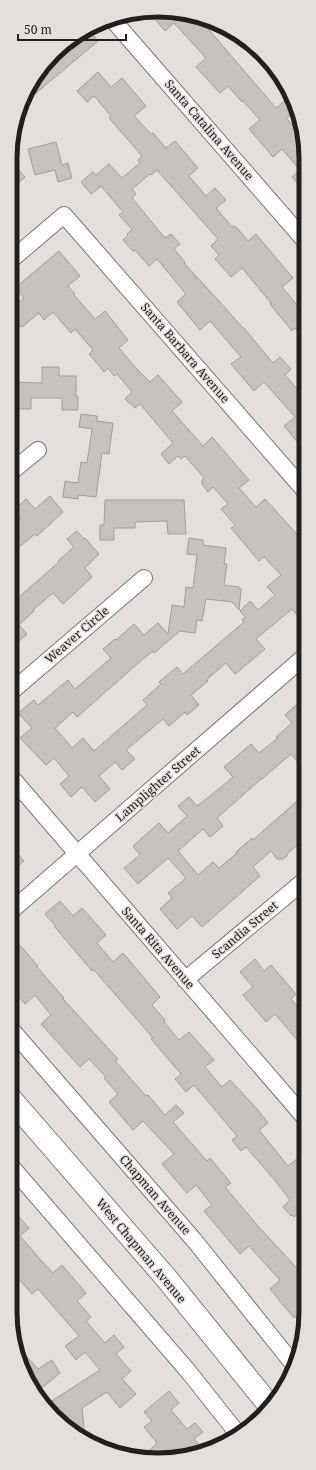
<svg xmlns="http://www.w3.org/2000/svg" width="316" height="1470" font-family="'Noto Serif',serif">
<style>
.building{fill:#c6c1bf;stroke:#a29d9b}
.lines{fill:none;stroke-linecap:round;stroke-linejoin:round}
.street-casing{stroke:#7c7876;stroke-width:18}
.primary-casing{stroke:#7c7876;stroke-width:24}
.street{stroke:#fff;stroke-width:16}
.primary{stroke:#fff;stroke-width:22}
.labels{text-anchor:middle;stroke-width:3;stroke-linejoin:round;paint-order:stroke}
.street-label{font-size:12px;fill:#22201f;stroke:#e4dfdd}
.rim{fill:none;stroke:#22201f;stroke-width:5}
</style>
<rect width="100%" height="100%" fill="#e4dfdd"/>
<path class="building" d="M177 11 198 17 276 108 288 98 294 105 296 111 286 118 303 137 306 148V193L292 177 300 170 282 149 273 157 249 129 260 120 243 101 242 102 228 86 220 93 196 67 206 58 174 23 165 31 150 13Z
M89 30 98 41 23 104 30 84 68 41Z
M98 72 111 87 122 78 146 106 134 116 151 134 153 133 166 148 175 141 198 168 189 176 206 196 215 188 226 200 216 208 232 227 234 226 238 229 248 241 256 234 293 278 282 287 298 306 306 299V340L295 328 292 331 270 304 271 303 242 268 231 277 215 259 219 255 211 246 218 239 157 170 151 175 150 174 132 189 136 194 132 198 165 238 171 234 180 244 174 249 185 262 184 263 218 300 243 328H244L273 363 280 357 291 369 285 375 305 398V451L284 426 295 417 264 382 254 391 231 364 241 357 210 321 200 330 177 302 186 294 157 259 149 266 135 250 133 251 123 240 128 235 127 234 132 229 119 215 123 212 101 186 91 194 81 182 93 172 96 175 109 164 122 178 140 163 138 160 142 156 109 118 111 116 94 96 87 102 77 91Z
M56 142 62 165 68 163 72 178 58 182 55 170 35 175 28 149Z
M11 161 25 177 11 189Z
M59 251 80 276 68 286 75 294 74 295 95 319 105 311 128 340 119 348 135 367 150 382 158 375 182 402 172 411 203 446 212 437 249 480 239 488 256 507 265 499 305 543V625L292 609 256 639 265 649 252 660 235 674 226 663 206 680 208 681 191 695 199 705 187 715 185 712 169 726 163 719 126 750 135 759 122 770 115 762 99 776 110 789 95 802 82 787 71 797 60 784 69 776 54 758 46 765 20 738 32 728 18 713 34 700 38 705 68 680 75 689 111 658 103 649 115 639 116 640 134 624 144 635 158 623 168 634 172 605 184 607 186 587 193 588 197 555 187 554 189 538 203 540V545L226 548 224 564H227L224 585 239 587V589H241L239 610 232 602 206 599 202 621 197 620 195 633 180 631 154 653 153 651 143 659 77 717 73 712 55 728 72 748 83 738 94 751 147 705 143 700 161 684 159 682 177 667 183 674 244 622 242 620 245 617 240 611 250 601 258 610 275 595 267 587 281 575 264 557 259 561 231 528 235 525 221 509 228 504 213 487 208 492 202 484V480L204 478 185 456 181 459 178 456 169 464 161 454 173 443 140 404 135 408 125 399 132 392 117 374 114 376 108 368 104 372 89 354 93 350 75 329 71 333 53 312 44 320 39 313 22 327 21 326 11 334V309L24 298 15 288Z
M42 367H59V376H76V396H78V410H62V398H31V409H16V402H11V382L42 383Z
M81 414 97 416V421L113 423 109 454 102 453 96 497 78 495V499L63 497 65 481 78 483 81 462 87 463 92 429 79 427Z
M50 496 63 512 37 536 35 534 11 554V526L21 518 14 510 26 499 35 509Z
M105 500H184L186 534H168L167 521 135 522V528H114V540H100V525H104Z
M77 531 84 539 85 538 99 554 85 568 92 577 63 604 53 593 33 610 34 611 19 625 27 634 11 648V604L59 562 58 561 74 547 67 539Z
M305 697V740L300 745 305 751V771L291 754 262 779H261L217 818 223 826 210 837 203 829 178 851 198 875 213 862 219 868 237 853 236 852 252 838 253 840 305 794V838L287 854V856L283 859H277L271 851 253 867 260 876 202 927 192 916 177 929 160 909 172 898 168 893 186 878 168 858 138 884 124 868 140 855 133 846 159 823 168 833 187 816 178 806 189 797 197 806 215 792 233 777 224 767 251 744 259 753 278 738 276 737 292 723 285 715Z
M10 845 24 861 10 873Z
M60 901 73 916 82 908 106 935 97 943 113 962 123 953 150 985 160 997 152 1005 165 1020 164 1022 179 1040 189 1032 214 1060 205 1067 222 1087 230 1080 258 1110 268 1123 259 1130 288 1166 298 1158 305 1166V1208L294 1217 292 1215 291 1216 283 1207 290 1200 273 1178 246 1147 241 1151 232 1140 237 1136 194 1085 186 1092 175 1079 181 1074 151 1039 153 1038 94 970 92 971 54 926 55 925 45 914Z
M10 934 38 966 37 967 64 998 63 999 118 1059 115 1061 146 1096 148 1095 165 1115 176 1105 184 1113 173 1122 207 1161 210 1158 231 1183 225 1187 258 1226 305 1277V1309L294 1318 270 1289 280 1280 249 1246 240 1254 204 1211 212 1205 196 1185 187 1193 162 1164 174 1154 143 1121 133 1130 109 1102 118 1094 104 1078 106 1077 89 1059 80 1067 41 1024 51 1015 35 995 25 1004 10 987Z
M255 959 264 971 271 965 296 994 291 999 305 1015V1049L275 1014 266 1022 243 995 253 987 240 972Z
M10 1207 29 1228 20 1236 39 1258 53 1273 62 1265 86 1293 77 1301 91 1317 86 1321 105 1343 114 1335 124 1347 116 1354 131 1371 122 1379 136 1394 120 1408 107 1392 82 1408 85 1439 56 1418 47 1404 100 1370 85 1352 76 1360 65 1346 79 1336 38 1289 32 1294 10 1269Z
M16 1345 38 1369 52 1360 60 1373 37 1392 21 1368Z
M169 1391 179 1403 171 1410 187 1429 195 1423 203 1432 194 1439 205 1452 149 1460 141 1458 157 1443 144 1427 152 1421 144 1412Z"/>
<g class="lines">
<g class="street-casing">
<path id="street" d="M112 19 306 242
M11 260 64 215 305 491
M11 472 38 450
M11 692 144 578
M11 777 305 1118
M10 912 305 656
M185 980 305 880
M10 1028 194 1240 294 1365
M10 1165 188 1371 238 1434"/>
</g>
<g class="primary-casing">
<path id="primary" d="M10 1098 167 1279 269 1405"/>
</g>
<use href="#street" class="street"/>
<use href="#primary" class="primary"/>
</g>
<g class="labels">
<g class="street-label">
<text transform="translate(209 130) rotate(49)" y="4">Santa Catalina Avenue</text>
<text transform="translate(185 353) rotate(49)" y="4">Santa Barbara Avenue</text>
<text transform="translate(77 635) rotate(-41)" y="4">Weaver Circle</text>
<text transform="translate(158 784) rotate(-41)" y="4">Lamplighter Street</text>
<text transform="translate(245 930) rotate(-40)" y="4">Scandia Street</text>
<text transform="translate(158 948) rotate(49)" y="4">Santa Rita Avenue</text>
<text transform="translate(155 1195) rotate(49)" y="4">Chapman Avenue</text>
<text transform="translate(141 1251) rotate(50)" y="4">West Chapman Avenue</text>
</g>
</g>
<path d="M0 0H316V1470H0ZM158 17H158A141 141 0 0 1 299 158V1312A141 141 0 0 1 158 1453H158A141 141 0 0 1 17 1312V158A141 141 0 0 1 158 17Z" fill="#e4dfdd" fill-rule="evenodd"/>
<path class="rim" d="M158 17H158A141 141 0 0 1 299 158V1312A141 141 0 0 1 158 1453H158A141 141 0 0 1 17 1312V158A141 141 0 0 1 158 17Z"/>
<path d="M18 34v6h108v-6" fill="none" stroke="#22201f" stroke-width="2"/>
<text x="24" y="34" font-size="12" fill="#22201f" stroke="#e4dfdd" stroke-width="3" paint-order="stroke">50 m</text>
</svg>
